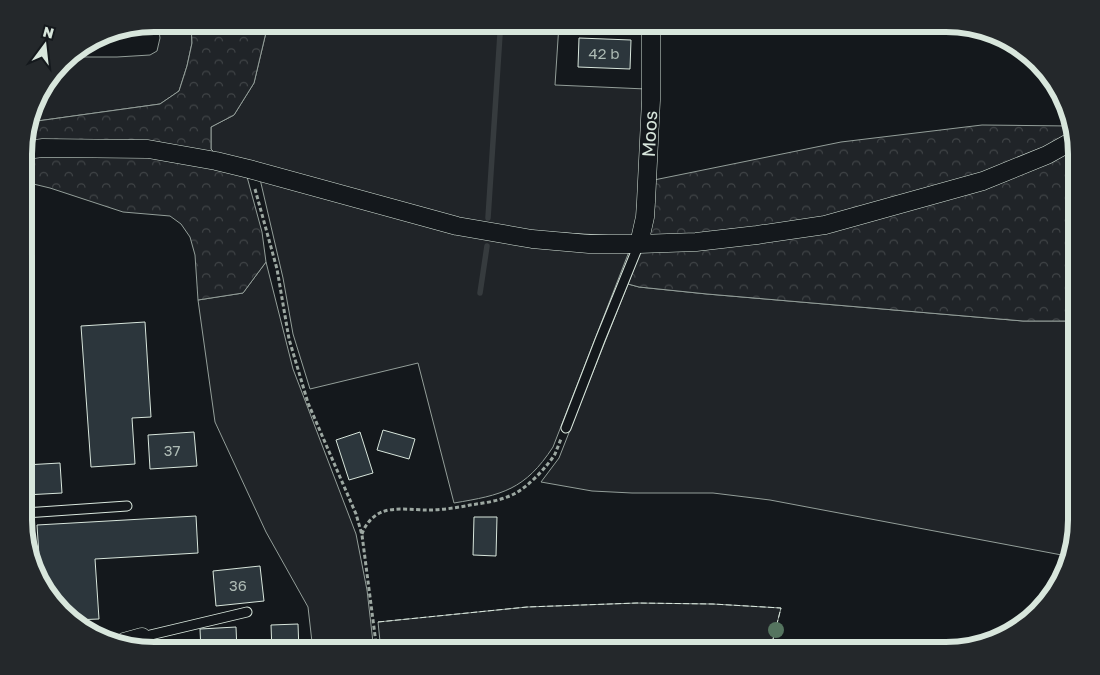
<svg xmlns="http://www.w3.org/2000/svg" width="1100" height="675" font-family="'Golos Text',sans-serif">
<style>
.grass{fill:#202428;stroke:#939e99}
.forest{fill:url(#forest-crowns);stroke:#939e99}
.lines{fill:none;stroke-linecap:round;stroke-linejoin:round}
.stream{stroke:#363b3e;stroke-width:5.5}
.building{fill:#2c363c;stroke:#d8e6dc}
.lane-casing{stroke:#d8e6dc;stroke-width:11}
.street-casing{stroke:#d8e6dc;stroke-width:19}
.path{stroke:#9da8a2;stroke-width:3;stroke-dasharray:4 2.5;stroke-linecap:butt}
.lane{stroke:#14181c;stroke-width:9}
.street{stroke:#14181c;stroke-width:18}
.fence{stroke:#d8e6dc;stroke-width:1;stroke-dasharray:6 2.5;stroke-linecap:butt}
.tree{fill:#55745f}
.labels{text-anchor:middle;stroke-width:4;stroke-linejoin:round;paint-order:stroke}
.number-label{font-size:15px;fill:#adbab4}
.street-label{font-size:18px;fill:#d8e6dc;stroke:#14181c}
.rim{fill:none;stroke:#d8e6dc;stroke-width:6}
</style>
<defs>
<pattern id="forest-crowns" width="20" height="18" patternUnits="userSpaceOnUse" patternTransform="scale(1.25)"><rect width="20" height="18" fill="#202428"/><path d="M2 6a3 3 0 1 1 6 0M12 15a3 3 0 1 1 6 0" fill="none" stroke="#404447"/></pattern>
</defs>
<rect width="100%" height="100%" fill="#14181c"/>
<path class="grass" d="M158 24H191L192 43 187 66 179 91 160 104 30 122 37 96 67 57H117L150 55 157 51 160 38Z
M268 24H559L555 85 646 89 635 237 547 232 630 249 553 447C525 490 502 495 454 503L418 363 310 389 293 334 283 278 260 179 218 156 211 149V127L234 115 254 83Z
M266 262 293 369 356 534 367 590 374 651H313L308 607 266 532 215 422 198 300 243 293Z
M628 284 639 287 707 294 1023 321H1076V529L1067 556 770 500 713 493H632L592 491 541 482 559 458 583 397Z
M637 603 713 604 781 608 770 651H381L378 622 527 607Z"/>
<path class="forest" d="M191 24H268L254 83 234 115 211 127V149L218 156 243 162 262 232 266 262 243 293 198 300 195 255 190 237 181 224 170 216 123 212 50 188 25 182V138L30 122 160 104 179 91 187 66 192 43Z
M982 125 1070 126 1076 146V321H1023L707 294 639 287 628 284 646 235 654 180 841 142Z"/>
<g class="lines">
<path class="stream" d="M488 218 500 34 497 24
M480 293 487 246"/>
</g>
<path class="building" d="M565 24H587V29L565 28Z
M579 38 631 40 630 69 578 67Z
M145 322 151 417 132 418 135 464 91 467 81 326Z
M383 430 415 439 409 459 377 450Z
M194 432 197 466 150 469 148 435Z
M360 432 373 473 349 480 336 440Z
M60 463 62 493 25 495V465Z
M196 516 198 553 95 559 99 619 73 620 41 586 37 525Z
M474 517H497L496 556 473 555Z
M260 566 264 601 216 606 213 571Z
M298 624 299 651H272L271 625Z
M236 627 237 651H201L200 629Z"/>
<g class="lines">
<g class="lane-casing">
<path id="lane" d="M566 428 600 340 639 244
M25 513 127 506
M142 637 247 612
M142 637 164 651"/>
</g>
<g class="street-casing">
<path id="street" d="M25 150 43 148 148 149 216 161 249 169 457 226 532 239 589 244H639L696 242 757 235 825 225 983 181 1047 155 1074 140
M639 244 645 217 646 202 651 100V24
M124 642 142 637"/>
</g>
<path class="path" d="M255 189 277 269 289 339 308 403 356 514 362 535 377 651
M362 534C365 525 372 516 382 512 394 507 414 510 427 510 441 510 456 508 470 505 484 503 500 501 514 494 528 487 547 467 555 454 557 449 559 444 561 439"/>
<use href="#lane" class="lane"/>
<use href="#street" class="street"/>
<path class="fence" d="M378 622 527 607 637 603 713 604 781 608 770 651"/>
</g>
<circle class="tree" cx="776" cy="630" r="8"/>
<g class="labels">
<g class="number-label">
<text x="604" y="59">42 b</text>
<text x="172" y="456">37</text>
<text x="238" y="591">36</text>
</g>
<g class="street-label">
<text transform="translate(650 134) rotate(-87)" y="6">Moos</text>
</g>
</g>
<path d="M0 0H1100V675H0ZM154 32H946A122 122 0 0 1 1068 154V520A122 122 0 0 1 946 642H154A122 122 0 0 1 32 520V154A122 122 0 0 1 154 32Z" fill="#24282b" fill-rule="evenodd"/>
<path class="rim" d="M154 32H946A122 122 0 0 1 1068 154V520A122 122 0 0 1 946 642H154A122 122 0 0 1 32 520V154A122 122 0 0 1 154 32Z"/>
<g transform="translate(45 45) rotate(15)" stroke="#14181c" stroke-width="4" paint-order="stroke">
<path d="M0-4L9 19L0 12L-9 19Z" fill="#d8e6dc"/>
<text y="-8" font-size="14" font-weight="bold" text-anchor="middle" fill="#d8e6dc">N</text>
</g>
</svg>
